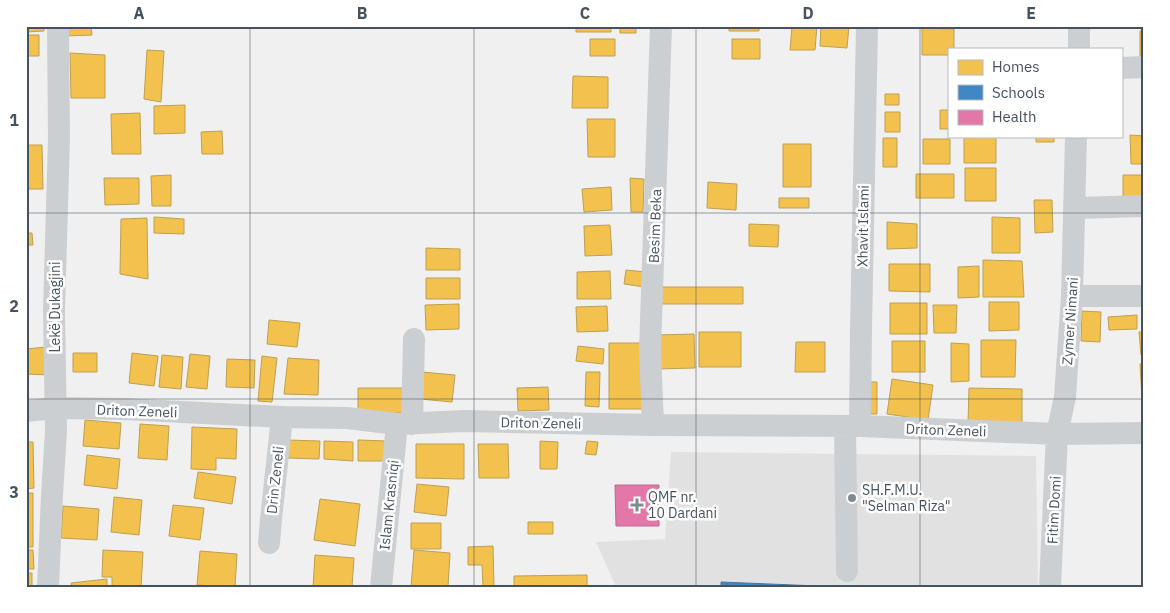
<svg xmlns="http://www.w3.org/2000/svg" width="1170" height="613" font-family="'IBM Plex Sans',sans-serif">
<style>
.education{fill:#e2e1e2}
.homes{fill:#f2c14e;stroke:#bea053}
.schools{fill:#3f88c5;stroke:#4178a6}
.health{fill:#e377a8;stroke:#b46c92}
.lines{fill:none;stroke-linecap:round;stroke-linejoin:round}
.street{stroke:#cccfd1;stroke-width:22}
.grid{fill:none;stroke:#46535e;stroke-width:1;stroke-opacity:0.55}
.poi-dot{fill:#828a91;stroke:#fff;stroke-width:2}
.labels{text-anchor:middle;stroke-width:5;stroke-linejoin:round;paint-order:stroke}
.street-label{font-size:14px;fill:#46535e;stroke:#fff}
.poi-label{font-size:14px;fill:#46535e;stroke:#fff;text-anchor:start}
.neatline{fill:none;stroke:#46535e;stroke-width:2}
.grid-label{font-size:16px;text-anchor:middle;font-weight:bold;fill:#46535e}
</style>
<rect width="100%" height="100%" fill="#f1f0f0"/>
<path class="education" d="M671 452 1036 456 1038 587H616L596 542 665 539Z"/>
<path class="homes" d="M26 26H44V31L26 32Z
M66 26H91L92 35 66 36Z
M576 26H611V32H576Z
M620 26H636V33H620Z
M729 26H759V31H729Z
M792 26H817L815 50H790Z
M821 26H849L847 48 820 46Z
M922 28 954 29V49H949V55H922Z
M1140 31H1144V61H1140Z
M26 35H39V56H26Z
M590 39H615V56H590Z
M732 39H760V59H732Z
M147 50 164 51 161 102 144 99Z
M70 53 105 55V98H71Z
M573 76 608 77V108H572Z
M885 94H899V105H885Z
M185 105V133L154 134V106Z
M940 110H949V129H940Z
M885 112H900V132H885Z
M140 113 141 154H112L111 114Z
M587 119H615V157H588Z
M222 131 223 154H202L201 132Z
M1130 135 1144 136V164H1131Z
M964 136H996V163H964Z
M1036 136H1054V142H1036Z
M883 138H897V167H883Z
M923 139H950V164H923Z
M783 144H811V187H783Z
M26 145H42L43 189H27Z
M965 168H996V201H965Z
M916 174H954V198H916Z
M171 175V206H152L151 176Z
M1123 175H1144V201L1123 200Z
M104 178H139V204L105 205Z
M630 178 644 179 643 212H631Z
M708 182 737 184 736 210 707 208Z
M611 187 612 210 584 212 582 189Z
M779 198H809V208H779Z
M1034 200H1052L1053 232 1035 233Z
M154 217 184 219V234L154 233Z
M992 217 1020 218V253H992Z
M147 218 148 279 120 274 121 219Z
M887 222 917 224V248L887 249Z
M749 224 779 225 778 247 749 246Z
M610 225 612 255 585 256 584 226Z
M26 233H32L33 245H26Z
M426 248 460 249V270H426Z
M983 260 1022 261 1024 297H983Z
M889 264H930V292L889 291Z
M979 266V297L958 298V267Z
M626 270 646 272 645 287 624 284Z
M610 271 611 299H577V272Z
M426 278H460V299H426Z
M656 287H743V304H656Z
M989 302H1019V330L989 331Z
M890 303H927V334H890Z
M459 304V329L426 330 425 305Z
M933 305H957L956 333H934Z
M607 306 608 331 577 332 576 307Z
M1082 311 1101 312 1100 342 1081 341Z
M1137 315V329L1109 330 1108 317Z
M269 320 300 323 297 347 267 344Z
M699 332H741V367H699Z
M1139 332H1144V355H1141Z
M694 334 695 368 657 369 656 335Z
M981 340H1016L1015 377H981Z
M892 341H925V372H892Z
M796 342H825V372H795Z
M609 343H643L642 409H609Z
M951 343 969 344V381L951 382Z
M578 346 604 349 603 364 576 361Z
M47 347 50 375 26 374V349Z
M73 353H97V372H73Z
M132 353 158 356 154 386 129 383Z
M190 354 210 356 207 389 186 387Z
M162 355 183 357 181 389 159 387Z
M262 356 277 358 272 402 258 401Z
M288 358 319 360 318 395 284 394Z
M227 359 255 360 254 388 226 387Z
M1144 363V399H1142L1140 364Z
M422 372 455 375 452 402 420 399Z
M586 372H600L599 407 585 406Z
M892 379 933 385 928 420 887 414Z
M866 382H877V414H866Z
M548 387 549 410 518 411 517 388Z
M358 388H404L405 413H358Z
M969 388 1022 389V425L968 423Z
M85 420 121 423 119 449 83 446Z
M140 424 169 426 167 460 138 458Z
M192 427 237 429 236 459 216 458V470L191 469Z
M288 440 320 441 319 459 287 458Z
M358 440 388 441 387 461H358Z
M324 441 353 442V461L324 459Z
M540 441 558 442 557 469H540Z
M587 441 598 442 596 455 585 454Z
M26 442H33L34 488 26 489Z
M416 444H464V479L416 478Z
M478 444H508L509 478H479Z
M87 455 120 459 117 489 84 485Z
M198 472 236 477 232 504 194 498Z
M417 484 449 487 446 516 414 512Z
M26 493H33V547H26Z
M114 497 142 500 139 535 111 532Z
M320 499 360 504 355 546 314 540Z
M173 505 204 508 200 540 169 536Z
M63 506 99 509 97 540 61 538Z
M528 522H553V534H528Z
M411 523H441V549H411Z
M493 546 494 587H483L482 565H468V547Z
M26 550H33L34 569H26Z
M103 550 143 552 141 587H112V577H102Z
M414 550 450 553 448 587H411Z
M200 551 237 554 235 587 197 585Z
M315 555 354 558 352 587H313Z
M26 573H32V587H26Z
M587 575V587H514V576Z
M107 579V587H72L71 583Z"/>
<path class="schools" d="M721 582 842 587H721Z"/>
<path class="health" d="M615 485H659V526H616Z"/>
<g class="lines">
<path class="street" d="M1079 49V26
M1121 68 1144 67
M1075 208 1144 206
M1072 296H1144
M26 411 56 408 123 409 282 417 347 418 397 424 465 421 653 425 860 426 1057 434 1144 433
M412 424 414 339
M653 425 650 350 661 26
M860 426 861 330 867 26
M845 427 847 571
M269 543 271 519 282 417
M48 587 52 495 56 431 54 310 59 138 58 26
M381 587 397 424
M1050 587 1057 434 1065 397 1072 296 1076 136"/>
</g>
<path class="grid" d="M250 26V587M474 26V587M696 26V587M920 26V587M26 213H1144M26 399H1144"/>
<g class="poi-dot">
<circle cx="852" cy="498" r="5"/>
<path d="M634.5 497.5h5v5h5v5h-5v5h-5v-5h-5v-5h5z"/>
</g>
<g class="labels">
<g class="street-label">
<text transform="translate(655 226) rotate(-88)" y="5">Besim Beka</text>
<text transform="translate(863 226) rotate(-89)" y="5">Xhavit Islami</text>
<text transform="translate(55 307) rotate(-90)" y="5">Lekë Dukagjini</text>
<text transform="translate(1070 321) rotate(-86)" y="5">Zymer Nimani</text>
<text transform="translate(137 411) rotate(2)" y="5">Driton Zeneli</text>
<text transform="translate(541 423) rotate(1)" y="5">Driton Zeneli</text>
<text transform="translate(946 430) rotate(2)" y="5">Driton Zeneli</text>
<text transform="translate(275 480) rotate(-84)" y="5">Drin Zeneli</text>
<text transform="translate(389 505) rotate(-84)" y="5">Islam Krasniqi</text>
<text transform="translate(1054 510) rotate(-87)" y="5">Fitim Domi</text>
</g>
<g class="poi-label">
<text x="862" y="495">SH.F.M.U.<tspan x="862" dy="16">"Selman Riza"</tspan></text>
<text x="648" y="502">QMF nr.<tspan x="648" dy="16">10 Dardani</tspan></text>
</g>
</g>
<rect width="1170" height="613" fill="none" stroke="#ffffff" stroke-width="55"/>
<rect x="948" y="48" width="175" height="90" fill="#ffffff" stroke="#b5babf"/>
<rect x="958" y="60" width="25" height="15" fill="#f2c14e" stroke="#b5babf"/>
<text x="992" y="72" font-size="15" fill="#46535e">Homes</text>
<rect x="958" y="85" width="25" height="15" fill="#3f88c5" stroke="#b5babf"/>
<text x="992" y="98" font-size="15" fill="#46535e">Schools</text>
<rect x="958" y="110" width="25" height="15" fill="#e377a8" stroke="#b5babf"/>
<text x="992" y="122" font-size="15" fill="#46535e">Health</text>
<rect x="28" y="28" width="1114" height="558" class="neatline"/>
<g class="grid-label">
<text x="139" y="19">A</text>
<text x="362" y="19">B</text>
<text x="585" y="19">C</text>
<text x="808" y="19">D</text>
<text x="1031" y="19">E</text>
<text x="14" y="126">1</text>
<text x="14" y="312">2</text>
<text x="14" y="498">3</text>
</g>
</svg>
